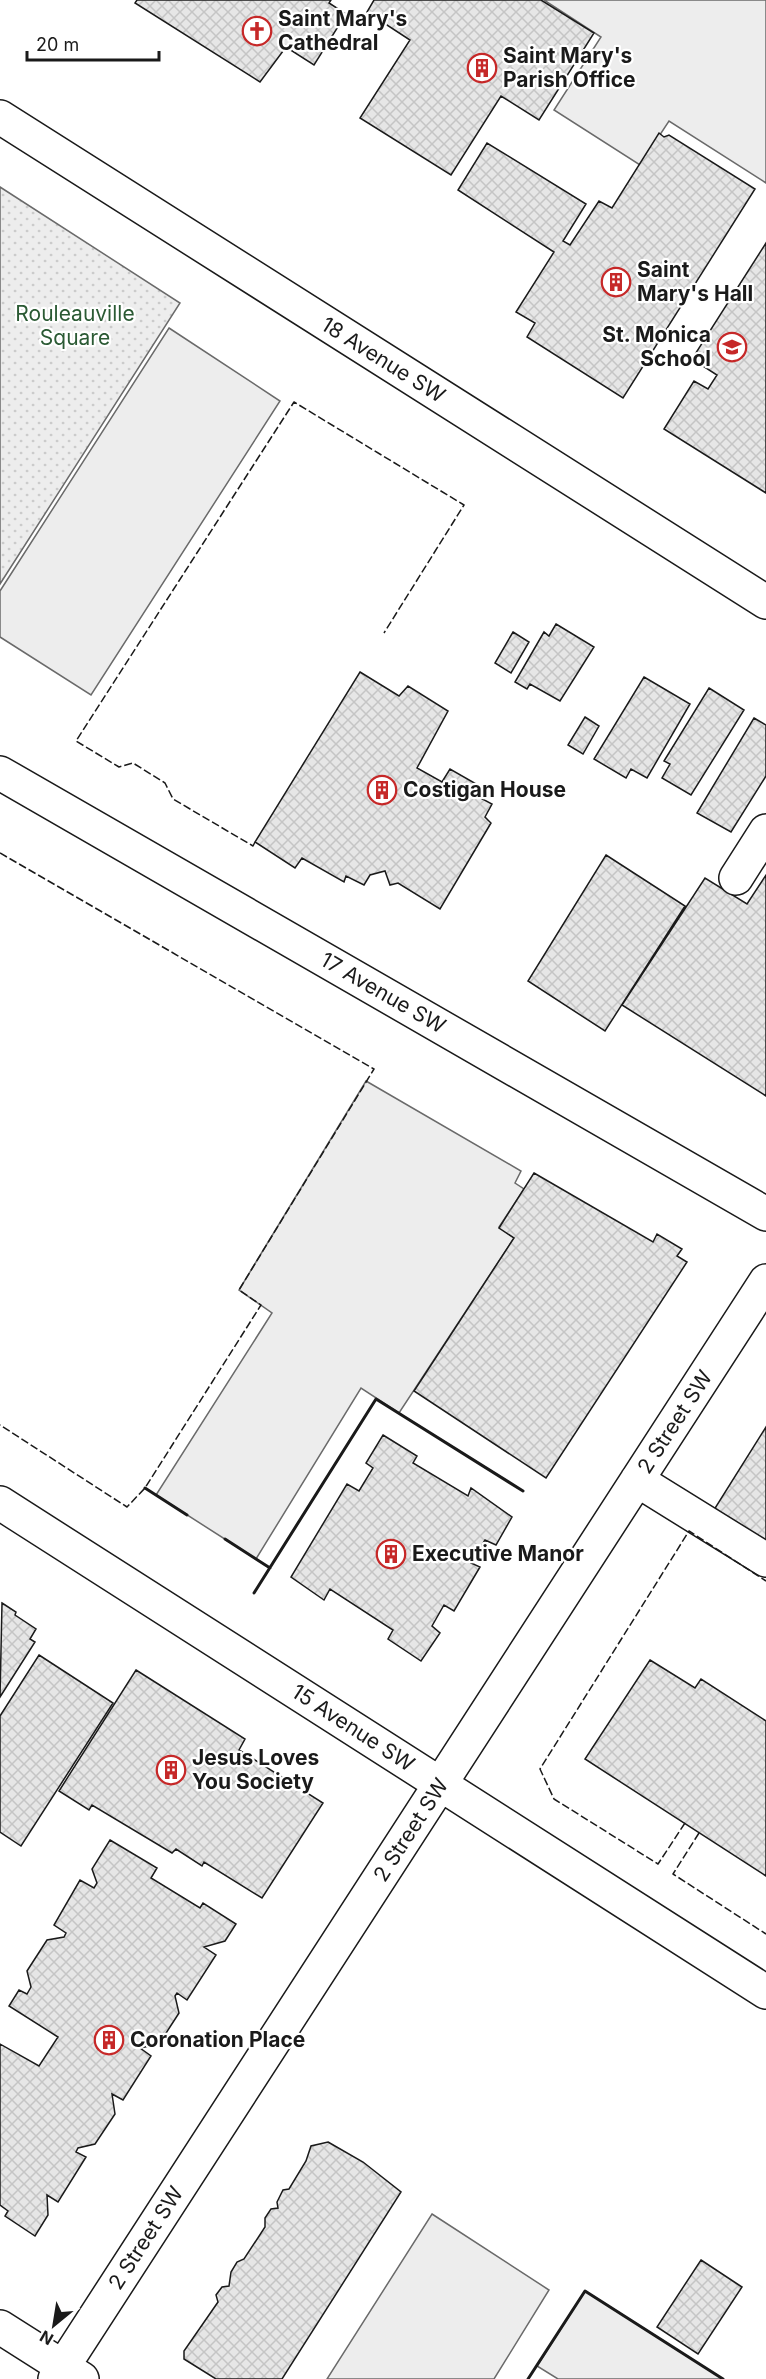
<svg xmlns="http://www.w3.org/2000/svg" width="766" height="2379" font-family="Inter,sans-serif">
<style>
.park{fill:url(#park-dots);stroke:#6a6a6a;stroke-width:1.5}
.built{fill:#ededed;stroke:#6a6a6a;stroke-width:1.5}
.building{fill:url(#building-cross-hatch);stroke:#1a1a1a;stroke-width:1.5}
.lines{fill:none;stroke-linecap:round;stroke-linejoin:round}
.minor-casing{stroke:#1a1a1a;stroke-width:36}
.major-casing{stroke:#1a1a1a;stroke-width:36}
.minor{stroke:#fff;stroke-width:33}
.major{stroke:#fff;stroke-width:33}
.fence{stroke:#1a1a1a;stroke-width:1.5;stroke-dasharray:8 3;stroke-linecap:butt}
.wall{stroke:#1a1a1a;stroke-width:3}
.labels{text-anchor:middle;stroke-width:4.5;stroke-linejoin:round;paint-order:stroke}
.poi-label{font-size:21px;font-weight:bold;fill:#1a1a1a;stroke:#fff;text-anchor:start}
.park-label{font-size:21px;fill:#2b5a34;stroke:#fff}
.street-label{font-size:21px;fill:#1a1a1a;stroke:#fff}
</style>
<defs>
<pattern id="park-dots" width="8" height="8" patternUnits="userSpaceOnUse" patternTransform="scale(1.5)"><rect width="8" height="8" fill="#ededed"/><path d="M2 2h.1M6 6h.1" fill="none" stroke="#cbcbcb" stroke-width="1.8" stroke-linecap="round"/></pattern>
<pattern id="building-cross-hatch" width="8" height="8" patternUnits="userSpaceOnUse" patternTransform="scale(1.5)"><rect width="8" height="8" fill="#e6e6e6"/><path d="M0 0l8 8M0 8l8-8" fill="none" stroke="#c5c5c5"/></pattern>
</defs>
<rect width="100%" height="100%" fill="#fff"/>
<path class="park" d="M0 187 180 303 0 584Z"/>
<path class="built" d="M544 0H766V183L669 121 640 165 554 110 601 37Z
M169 328 280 401 91 695 0 637V591Z
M366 1081 521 1171 515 1183 524 1189 499 1227 514 1238 399 1413 361 1388 256 1559 156 1495 272 1313 239 1290Z
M432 2214 549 2290 494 2379H327Z
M585 2291 651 2333 723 2379H558L537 2366Z"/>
<path class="building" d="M137 0H331L329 3 346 14 314 65 286 47 260 82 135 3Z
M374 0H541L594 33 539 120 501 96 451 175 360 118 410 40 367 12Z
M659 133 664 137 669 135 755 189 623 398 527 337 535 323 516 312 554 252 458 190 487 143 586 204 563 241 570 245 599 201 612 208Z
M766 243V493L664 429 694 381 708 389 717 375 692 359Z
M556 624 594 647 560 701 530 684 527 689 515 682 544 632 549 636Z
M513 632 529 642 511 673 495 663Z
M360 672 399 696 408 686 448 711 417 768 442 782 450 769 478 785 473 794 492 804 485 817 491 823 440 909 398 883 390 885 385 871 370 875 364 885 346 876 344 882 302 858 295 868 255 842Z
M644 677 690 704 647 778 631 769 626 778 594 759Z
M709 688 744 710 691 795 662 778 670 764 664 761Z
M585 717 599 726 583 754 568 745Z
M754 718 766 725V776L731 832 697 813Z
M606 855 685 906 605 1031 528 981Z
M766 875V1096L622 1005 705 878 747 904Z
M534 1173 653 1242 657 1234 682 1249 677 1256 687 1262 546 1478 414 1391 514 1238 499 1228Z
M766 1427V1547L712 1513Z
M383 1435 417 1456 413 1463 468 1496 471 1488 512 1517 496 1545 485 1540 471 1563 480 1567 454 1611 444 1605 432 1626 440 1633 421 1661 388 1639 393 1630 330 1589 324 1600 291 1577 347 1484 359 1491 373 1468 366 1463Z
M2 1603 16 1612 15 1615 36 1629 30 1639 35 1642 0 1697Z
M39 1655 113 1703 21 1846 0 1832V1716Z
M650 1660 695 1688 701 1679 766 1721V1876L585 1759Z
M136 1670 245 1739 239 1750 323 1803 262 1898 204 1862 202 1866 176 1849 172 1853 92 1805 89 1810 59 1791Z
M110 1840 157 1868 151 1878 200 1908 203 1903 236 1924 225 1941 204 1947 216 1955 187 2000 177 1993 175 1996 179 2013 159 2044 140 2048 151 2056 123 2100 112 2094 115 2114 95 2144 78 2148 76 2152 86 2157 58 2202 47 2195 48 2215 35 2236 5 2216 8 2211 0 2205V2044L39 2066 58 2037 9 2006 19 1990 27 1994 31 1987 27 1971 47 1940 64 1937 66 1933 54 1925 80 1880 94 1888 97 1883 92 1869Z
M328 2142 363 2162 401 2192 282 2379H216L184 2359V2351L218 2302 216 2295 222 2287 229 2286 231 2272 237 2262 244 2259 265 2227V2218L271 2209 278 2208 277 2202 283 2190 289 2189 306 2161 311 2146Z
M701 2260 742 2287 698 2354 657 2327Z"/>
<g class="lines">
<g class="minor-casing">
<path id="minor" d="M0 117 766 602
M736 878 766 831
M637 1480 766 1560
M0 1503 766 1992
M0 2327 82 2379
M55 2379 766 1281"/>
</g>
<g class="major-casing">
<path id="major" d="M0 773 766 1214"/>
</g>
<use href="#minor" class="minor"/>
<use href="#major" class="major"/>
<path class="fence" d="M255 842 253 846 173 799 165 783 133 763 119 767 76 741 294 402 464 505 384 633
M0 853 374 1069 239 1290 261 1305 145 1488 127 1507 0 1425
M685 1823 658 1864 554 1799 540 1769 689 1531 766 1581
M699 1833 673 1874 766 1934"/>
<path class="wall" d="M145 1488 187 1515
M225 1539 270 1568
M254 1593 376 1399 523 1491
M528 2379 585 2291 723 2379"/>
</g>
<defs>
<g id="church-ring" transform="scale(1.5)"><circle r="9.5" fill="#fff" stroke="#c62828" stroke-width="1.5"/><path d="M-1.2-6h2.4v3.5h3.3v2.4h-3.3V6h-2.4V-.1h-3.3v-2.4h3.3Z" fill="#c62828"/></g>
<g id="building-ring" transform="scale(1.5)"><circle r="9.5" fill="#fff" stroke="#c62828" stroke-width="1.5"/><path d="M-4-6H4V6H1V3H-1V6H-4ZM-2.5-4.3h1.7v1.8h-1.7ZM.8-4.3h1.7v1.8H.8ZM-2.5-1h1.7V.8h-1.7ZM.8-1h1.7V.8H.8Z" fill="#c62828"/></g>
<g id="school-ring" transform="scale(1.5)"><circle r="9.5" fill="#fff" stroke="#c62828" stroke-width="1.5"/><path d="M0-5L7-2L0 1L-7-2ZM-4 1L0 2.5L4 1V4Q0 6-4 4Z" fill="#c62828"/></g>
</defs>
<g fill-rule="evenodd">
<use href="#church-ring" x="257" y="31"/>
<use href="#building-ring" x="482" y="68"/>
<use href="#building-ring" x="616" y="282"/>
<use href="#school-ring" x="732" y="347"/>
<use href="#building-ring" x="382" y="790"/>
<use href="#building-ring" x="391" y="1554"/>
<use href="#building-ring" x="171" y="1770"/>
<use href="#building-ring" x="109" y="2040"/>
</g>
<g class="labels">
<g class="poi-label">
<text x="278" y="26">Saint Mary's<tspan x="278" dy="24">Cathedral</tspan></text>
<text x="503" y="63">Saint Mary's<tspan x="503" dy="24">Parish Office</tspan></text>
<text x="637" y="277">Saint<tspan x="637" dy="24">Mary's Hall</tspan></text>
<text x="711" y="342" text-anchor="end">St. Monica<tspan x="711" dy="24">School</tspan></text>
<text x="403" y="797">Costigan House</text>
<text x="412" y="1561">Executive Manor</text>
<text x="192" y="1765">Jesus Loves<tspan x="192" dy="24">You Society</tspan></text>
<text x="130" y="2047">Coronation Place</text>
</g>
<g class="park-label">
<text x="75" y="321">Rouleauville<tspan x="75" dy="24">Square</tspan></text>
</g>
<g class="street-label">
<text transform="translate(383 360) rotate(32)" y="7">18 Avenue SW</text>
<text transform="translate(383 993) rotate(30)" y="7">17 Avenue SW</text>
<text transform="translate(675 1422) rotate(-57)" y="7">2 Street SW</text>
<text transform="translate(353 1728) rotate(33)" y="7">15 Avenue SW</text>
<text transform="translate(411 1830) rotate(-57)" y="7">2 Street SW</text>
<text transform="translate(146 2238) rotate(-57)" y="7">2 Street SW</text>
</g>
</g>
<g transform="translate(54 2325) rotate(210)" stroke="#ffffff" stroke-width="4.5" paint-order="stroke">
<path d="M0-4.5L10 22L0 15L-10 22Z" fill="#1a1a1a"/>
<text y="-9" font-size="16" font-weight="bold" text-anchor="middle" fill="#1a1a1a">N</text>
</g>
<path d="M27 51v9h132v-9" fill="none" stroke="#1a1a1a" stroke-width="3"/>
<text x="36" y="51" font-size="18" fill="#1a1a1a" stroke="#ffffff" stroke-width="4.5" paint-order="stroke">20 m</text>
</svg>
